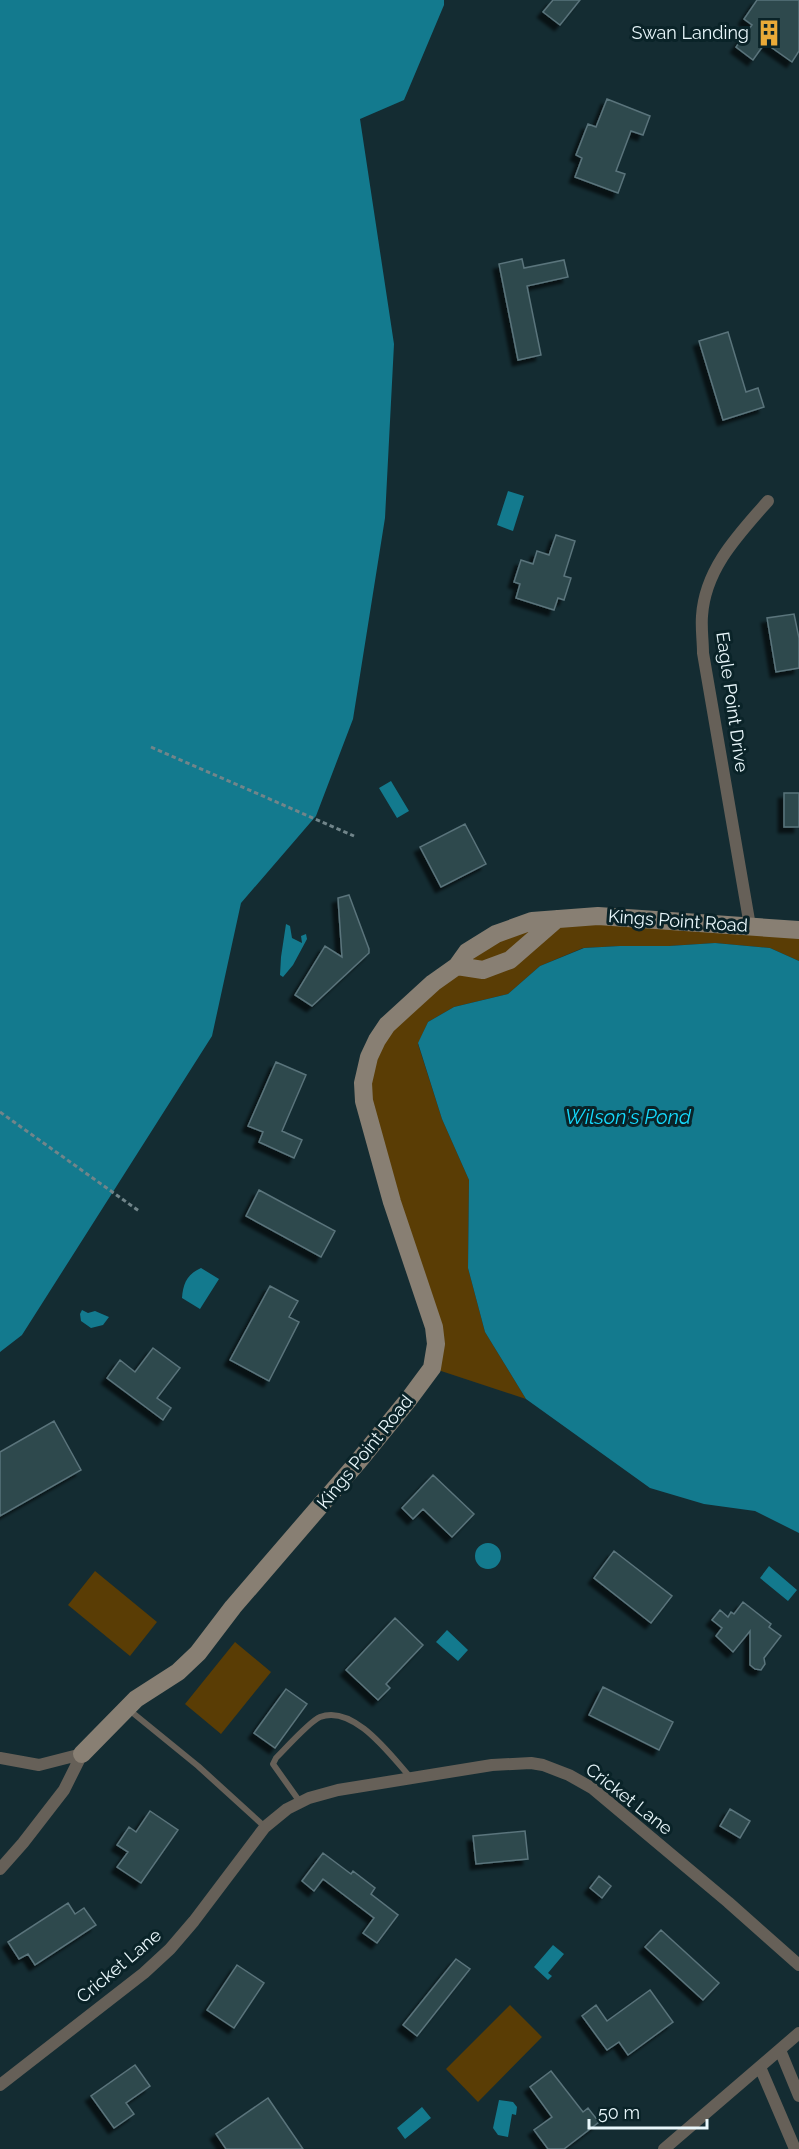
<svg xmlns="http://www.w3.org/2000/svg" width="799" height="2149" font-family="Raleway,sans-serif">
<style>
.green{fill:#5a3d05}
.water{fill:#137a8e}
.building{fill:#2f484e;stroke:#5a747b;stroke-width:1.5;filter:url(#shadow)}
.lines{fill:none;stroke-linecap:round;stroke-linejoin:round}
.path{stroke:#71858a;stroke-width:3;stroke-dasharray:4.5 3;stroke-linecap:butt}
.lane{stroke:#666058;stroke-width:6}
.street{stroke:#666058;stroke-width:12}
.secondary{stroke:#887f73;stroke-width:18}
.labels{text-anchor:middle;stroke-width:6;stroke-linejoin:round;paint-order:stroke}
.poi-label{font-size:18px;fill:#e9f7fb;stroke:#0a2328;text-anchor:end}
.street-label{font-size:18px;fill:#e9f7fb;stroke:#0a2328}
.water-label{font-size:20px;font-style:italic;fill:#15dbfe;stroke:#0a2328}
</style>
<defs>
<filter id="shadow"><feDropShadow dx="-5.5" dy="5.5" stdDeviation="1.5" flood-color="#0009"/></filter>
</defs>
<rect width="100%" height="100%" fill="#142c32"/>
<path class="green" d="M532 921 799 930V961L770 948 715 943 669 946H620L583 948 540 966 508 994 454 1007 428 1022 418 1044 442 1119 469 1180 468 1268 485 1332 526 1399 432 1368 436 1344 364 1101 369 1057 433 983Z
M95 1571 157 1622 130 1656 68 1605Z
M235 1642 271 1672 221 1734 185 1704Z
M510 2005 542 2037 478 2102 446 2069Z"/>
<path class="water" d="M0 0H444V5L404 100 360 119 394 344 385 518 353 719 316 816 241 903 212 1036 22 1335 0 1352Z
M508 491 524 496 513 531 497 525Z
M391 781 409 811 397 818 379 788Z
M286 924 290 926 292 938 302 943 301 936 306 934 307 939 293 965 283 977 280 975 281 957Z
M715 943 770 948 799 961V1533L755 1511 704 1504 650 1488 526 1399 485 1332 468 1268 469 1180 442 1119 418 1043 428 1022 454 1007 508 994 540 966 584 948 620 946H669Z
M201 1268 219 1279 200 1309 182 1298C183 1284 187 1274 201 1268Z
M82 1310 88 1313 95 1311 109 1317 103 1325 91 1328 81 1321 80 1314Z
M475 1556a13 13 0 1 1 26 0a13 13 0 1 1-26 0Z
M769 1566 797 1590 788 1601 760 1578Z
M447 1630 468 1650 458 1661 436 1642Z
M553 1945 564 1954 548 1973 552 1976 548 1980 534 1967Z
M499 2100 513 2102 517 2107 516 2115 512 2114 508 2137 498 2135 493 2128Z
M422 2107 431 2118 405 2139 397 2128Z"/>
<path class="building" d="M553 0H580L560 25 543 12Z
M757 0H799V51L792 62 765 43 753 60 736 47 752 25 744 19Z
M607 99 650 116 643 135 631 131 616 171 625 174 618 193 575 177 582 158 576 155 588 124 596 127Z
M522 259 524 268 564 260 568 277 527 286 541 355 518 360 499 264Z
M728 332 746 392 758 388 764 407 723 420 699 341Z
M556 535 575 541 564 576 571 578 564 600 558 598 554 610 516 598 520 584 514 582 521 560 533 564 537 551 549 555Z
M794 614 799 638V668L776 672 767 618Z
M784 793H799V827H784Z
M465 824 486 864 441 887 420 847Z
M349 895 369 949V953L312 1006 295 995 325 946 342 957 338 898Z
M276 1062 306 1075 282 1131 302 1140 294 1158 259 1142 263 1132 248 1126Z
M259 1190 335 1231 321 1257 246 1216Z
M270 1286 298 1301 289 1317 299 1322 269 1381 230 1360Z
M153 1348 180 1368 157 1398 171 1408 163 1420 107 1378 120 1360 135 1372Z
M54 1421 81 1470 0 1516V1452Z
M433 1475 474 1514 452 1537 423 1509 413 1519 402 1508Z
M614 1551 672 1596 651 1623 594 1578Z
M743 1602 771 1624 769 1627 781 1636 764 1658 765 1664 761 1670 755 1669 750 1665V1631L733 1652 716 1636 722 1628 712 1620 720 1610 728 1617 731 1612 734 1614Z
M395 1618 423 1645 386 1684 390 1688 378 1700 346 1670Z
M603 1687 673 1722 659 1750 589 1715Z
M286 1689 307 1704 275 1748 254 1733Z
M730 1809 750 1821 740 1838 720 1826Z
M150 1811 178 1830 141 1883 117 1867 128 1852 117 1845 129 1827 136 1832Z
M525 1831 528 1859 476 1864 473 1836Z
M323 1853 351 1874 353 1871 375 1888 371 1894 398 1915 377 1943 363 1933 374 1918 323 1879 314 1891 302 1881Z
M599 1876 611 1886 602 1898 590 1888Z
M68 1903 75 1914 84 1908 96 1925 35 1965 28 1954 19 1959 8 1942Z
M661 1930 719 1983 703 2000 645 1947Z
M456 1959 470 1969 417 2036 403 2025Z
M237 1965 264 1983 234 2028 207 2010Z
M650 1990 673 2022 628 2055 619 2042 607 2050 582 2016 596 2005 607 2021Z
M135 2065 150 2086 126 2103 134 2114 114 2128 91 2096Z
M551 2071 583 2112 588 2108 599 2122 564 2149H548L534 2130 552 2117 530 2087Z
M268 2098 303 2149H226L216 2134Z"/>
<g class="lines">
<path class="path" d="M151 747 354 836
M0 1112 139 1211"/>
<path class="lane" d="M128 1709 198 1766 265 1827
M300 1802 273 1764 276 1758C285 1749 310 1721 320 1717 354 1704 391 1756 411 1778"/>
<path class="street" d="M750 926 703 653C703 641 701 628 702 616 705 569 738 535 768 501
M0 1758 39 1765 82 1754
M0 1869 23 1843 64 1790 82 1754
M780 2050 799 2096
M760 2067 795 2149
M0 2085 144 1973 170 1949 194 1921 265 1827 287 1809 309 1798 338 1790 492 1765 531 1763 543 1765 569 1775 592 1788 728 1902 799 1965
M664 2149 799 2033"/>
<path class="secondary" d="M457 966 483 970 510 960 557 919
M82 1754 136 1699 178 1672 198 1653 233 1607 357 1463 409 1399 432 1368 436 1344 434 1327 392 1202 364 1101 363 1083 369 1057 377 1040 387 1025 433 983 457 966 467 952 496 934 532 921 598 916 799 930"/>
</g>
<defs>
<g id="building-bare" transform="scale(2.07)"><path d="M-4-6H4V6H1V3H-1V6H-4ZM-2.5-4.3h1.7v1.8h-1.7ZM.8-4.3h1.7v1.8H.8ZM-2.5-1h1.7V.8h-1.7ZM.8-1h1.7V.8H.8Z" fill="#e9aa38" stroke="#0a2328" stroke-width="2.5" paint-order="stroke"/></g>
</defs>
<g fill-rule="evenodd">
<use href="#building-bare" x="769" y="33"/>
</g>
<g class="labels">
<g class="poi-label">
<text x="749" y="39">Swan Landing</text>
</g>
<g class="street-label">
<text transform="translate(732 702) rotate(82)" y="6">Eagle Point Drive</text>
<text transform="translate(678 921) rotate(4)" y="6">Kings Point Road</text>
<text transform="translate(365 1452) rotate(-51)" y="6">Kings Point Road</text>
<text transform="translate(629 1799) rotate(38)" y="6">Cricket Lane</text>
<text transform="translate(119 1966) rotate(-40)" y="6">Cricket Lane</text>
</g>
<g class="water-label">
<text x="628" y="1124">Wilson's Pond</text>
</g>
</g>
<path d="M589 2119v9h118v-9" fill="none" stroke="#e9f7fb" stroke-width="3"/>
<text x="598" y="2119" font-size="18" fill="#e9f7fb" stroke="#0a2328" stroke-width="4.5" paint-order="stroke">50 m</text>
</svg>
